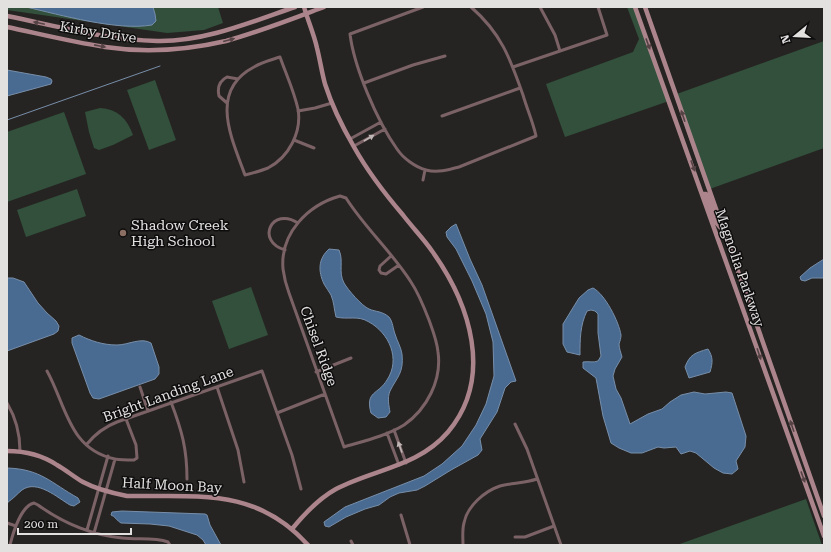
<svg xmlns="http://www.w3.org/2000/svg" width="831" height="552" font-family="'Roboto Serif',serif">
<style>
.green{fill:#32503b}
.water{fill:#496b92;stroke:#778ea9}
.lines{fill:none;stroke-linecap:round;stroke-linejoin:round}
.stream{stroke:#778ea9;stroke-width:1}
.street{stroke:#7b6266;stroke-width:3}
.secondary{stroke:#ac858c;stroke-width:4.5}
.oneway{fill:#554346}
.oneway2{fill:#bfb5b5}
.education-dot{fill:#8d6e63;stroke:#0e0d0d;stroke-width:1.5}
.labels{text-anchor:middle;stroke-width:3;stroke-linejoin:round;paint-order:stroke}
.street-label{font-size:14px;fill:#e3e1e0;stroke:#0e0d0d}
.poi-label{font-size:14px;fill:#e3e1e0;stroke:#0e0d0d;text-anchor:start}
</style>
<rect width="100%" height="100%" fill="#262422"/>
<path class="green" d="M7 7H218L223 23 204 30 167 33 7 10Z
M627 7H635L669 101 565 137 546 84 633 52 639 39Z
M824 41V148L707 190 674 95Z
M155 80 176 140 149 150 127 90Z
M100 108C117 109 127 118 133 135L113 145 99 150 94 148 89 132 85 112Z
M64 112 86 174 7 202V132Z
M77 189 86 216 26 237 17 210Z
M251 287 268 335 229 349 212 301Z
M806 499 822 545H677Z"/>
<path class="water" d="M26 7H153L155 14 156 21 152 25C117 31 61 15 26 7Z
M7 70 46 77 51 79 52 81 51 84 7 96Z
M456 224 470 259 482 285 516 381 511 382 505 388 497 412 480 439 482 450 478 455 451 470 425 486 417 490 399 493 390 497 379 505 365 509 346 517 329 527 325 526 324 522 345 507 424 476 442 464 462 446 476 425 486 404 494 376 493 342 486 314 472 281 456 249 447 237 446 232 451 227Z
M329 249 339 250C344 261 338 272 344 283 348 290 362 306 369 309 376 312 382 311 389 317 393 322 393 329 395 334 397 341 401 347 402 354 404 373 397 377 390 391 387 398 389 406 390 412L386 417 378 418 371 413C365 391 378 395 387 380 401 359 389 333 369 322 358 315 348 320 336 317 334 309 334 302 331 295 329 291 326 288 324 284 318 271 318 259 329 249Z
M824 259V278H812L805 281 801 280 800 277 810 268Z
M7 278H13L24 282 38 303 47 313 56 321 59 326 58 331 54 334 7 351Z
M593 288C605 294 619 322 621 335 621 338 620 341 619 344 619 348 621 353 622 357L615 369 613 376 616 389 621 398 630 424 648 414 662 409 670 402 681 395 694 392 705 394 726 392 732 393 746 436 745 447 736 461 738 469 732 474 723 473 714 468 696 453 690 451 681 454 676 447 664 448 658 447 642 453H631L619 448 611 443 603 416 596 378 583 368V362C589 361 593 363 598 361L601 356 598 333V314L595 311 591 310 587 311C580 325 580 340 580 355L567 352 563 344V324L579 298 588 290Z
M79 335C91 341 103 345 117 345 128 345 141 337 151 343L159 367V374L155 379 99 399 93 398 90 393 72 343V338Z
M708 349C713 357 713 362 710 372L689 378 685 367C690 354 695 353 708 349Z
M7 468C41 469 51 483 78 498L80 502 74 506 70 505C58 498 37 479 22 490 17 494 13 499 8 502L7 505Z
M122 511 205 514 207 515 210 525 221 545H206L203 540 197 535 169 526 150 524 121 523C117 521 115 516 111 515L112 512Z"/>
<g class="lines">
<path class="stream" d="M7 120 160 66"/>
<path class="street" d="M423 7 350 34C354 67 377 121 397 149 403 158 415 167 426 170 437 173 448 170 459 167L536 136C533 122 527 109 523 95 510 58 501 33 471 7
M540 7 555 35 560 51
M280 57C286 74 294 91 298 109 302 132 289 157 268 168 261 171 253 173 245 175 232 139 208 91 254 67 262 62 271 60 280 57Z
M513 67 607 35 598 7
M364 83 413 65 445 56
M227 103 219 96C217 87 219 81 227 77L238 79
M298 111 315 108 332 103
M442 116 520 88
M350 139 381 122
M294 140 314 148
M354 146 385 129
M423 180 425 170
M340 196 346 198C365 228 392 252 411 282 419 294 424 307 429 320 433 331 437 341 438 352 442 380 427 409 404 425 386 436 364 441 344 447L289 293C286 285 284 277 283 269 280 233 308 205 340 196Z
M285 250C255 241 272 206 298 223
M391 256 380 266 379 270 381 273 386 274 399 265
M47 371C66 405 69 450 115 459 121 460 128 460 134 460L137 458 136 445 126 419
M316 372 351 358
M140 387 148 411
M217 387 238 450 244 482
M171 402C182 431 187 449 187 479
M7 403C16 418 20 434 20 451
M277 413 325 394
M515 424 527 449 561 545
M394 430 406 463
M387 433 399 465
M87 444C96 433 104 427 117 422L262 371 292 455 301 489
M401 515 410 545
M7 523 16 526
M87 530 108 456
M94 533 115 459
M515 537H525L554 526
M351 541 353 545
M10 545C13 533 21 506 34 503L38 505C63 523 92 535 122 538 137 540 154 537 168 542L170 545
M463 545C463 538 462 530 464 523 467 506 485 491 500 486 512 483 525 483 537 479"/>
<path class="secondary" d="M635 7 824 536
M645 7 824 516
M7 16C57 26 106 40 157 41 204 42 251 22 295 7
M7 27C40 34 72 42 105 47 145 53 187 50 226 41 259 32 292 19 324 7
M703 194H706L707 196 716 222 720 227
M7 451C24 451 42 455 57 465 66 470 74 477 83 482 96 489 112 493 127 496 197 497 256 487 308 545
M292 529C305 513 318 499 336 489 374 469 418 467 448 432 494 377 470 304 432 251 424 239 412 227 403 215 385 194 368 172 354 147 343 128 332 106 325 84 322 73 320 60 317 48 314 34 308 21 304 7"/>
</g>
<defs><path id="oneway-solid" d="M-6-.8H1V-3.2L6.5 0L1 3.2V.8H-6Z"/></defs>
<g class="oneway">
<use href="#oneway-solid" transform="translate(39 23) rotate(-168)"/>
<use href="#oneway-solid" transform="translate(229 40) rotate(-15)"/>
<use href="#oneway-solid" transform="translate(648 44) rotate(70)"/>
<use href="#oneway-solid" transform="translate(100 46) rotate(11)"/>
<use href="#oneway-solid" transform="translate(683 116) rotate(-109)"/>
<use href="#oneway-solid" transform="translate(693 166) rotate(70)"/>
<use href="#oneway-solid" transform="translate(759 354) rotate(71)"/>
<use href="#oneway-solid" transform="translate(792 426) rotate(-109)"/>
<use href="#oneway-solid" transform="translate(803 477) rotate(70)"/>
</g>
<g class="oneway2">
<use href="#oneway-solid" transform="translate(369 138) rotate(-30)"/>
<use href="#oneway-solid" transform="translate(400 447) rotate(-110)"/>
</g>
<circle class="education-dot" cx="123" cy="233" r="4"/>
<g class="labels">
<g class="street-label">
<text transform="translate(98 32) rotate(9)" y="5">Kirby Drive</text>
<text transform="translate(740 268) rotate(71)" y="5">Magnolia Parkway</text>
<text transform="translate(319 346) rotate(70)" y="5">Chisel Ridge</text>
<text transform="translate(168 394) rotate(-20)" y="5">Bright Landing Lane</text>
<text transform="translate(172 485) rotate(3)" y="5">Half Moon Bay</text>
</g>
<g class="poi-label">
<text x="131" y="230">Shadow Creek<tspan x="131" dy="16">High School</tspan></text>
</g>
</g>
<rect width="831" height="552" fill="none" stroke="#e3e1e0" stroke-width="16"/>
<g transform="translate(795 36) rotate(252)" stroke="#0e0d0d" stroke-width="3" paint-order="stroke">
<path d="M0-3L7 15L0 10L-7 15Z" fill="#e3e1e0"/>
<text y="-6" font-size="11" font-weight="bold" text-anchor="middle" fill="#e3e1e0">N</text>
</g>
<path d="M18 528v6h113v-6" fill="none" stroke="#e3e1e0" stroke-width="2"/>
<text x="24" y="528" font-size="12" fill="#e3e1e0" stroke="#0e0d0d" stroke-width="3" paint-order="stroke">200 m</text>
</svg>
